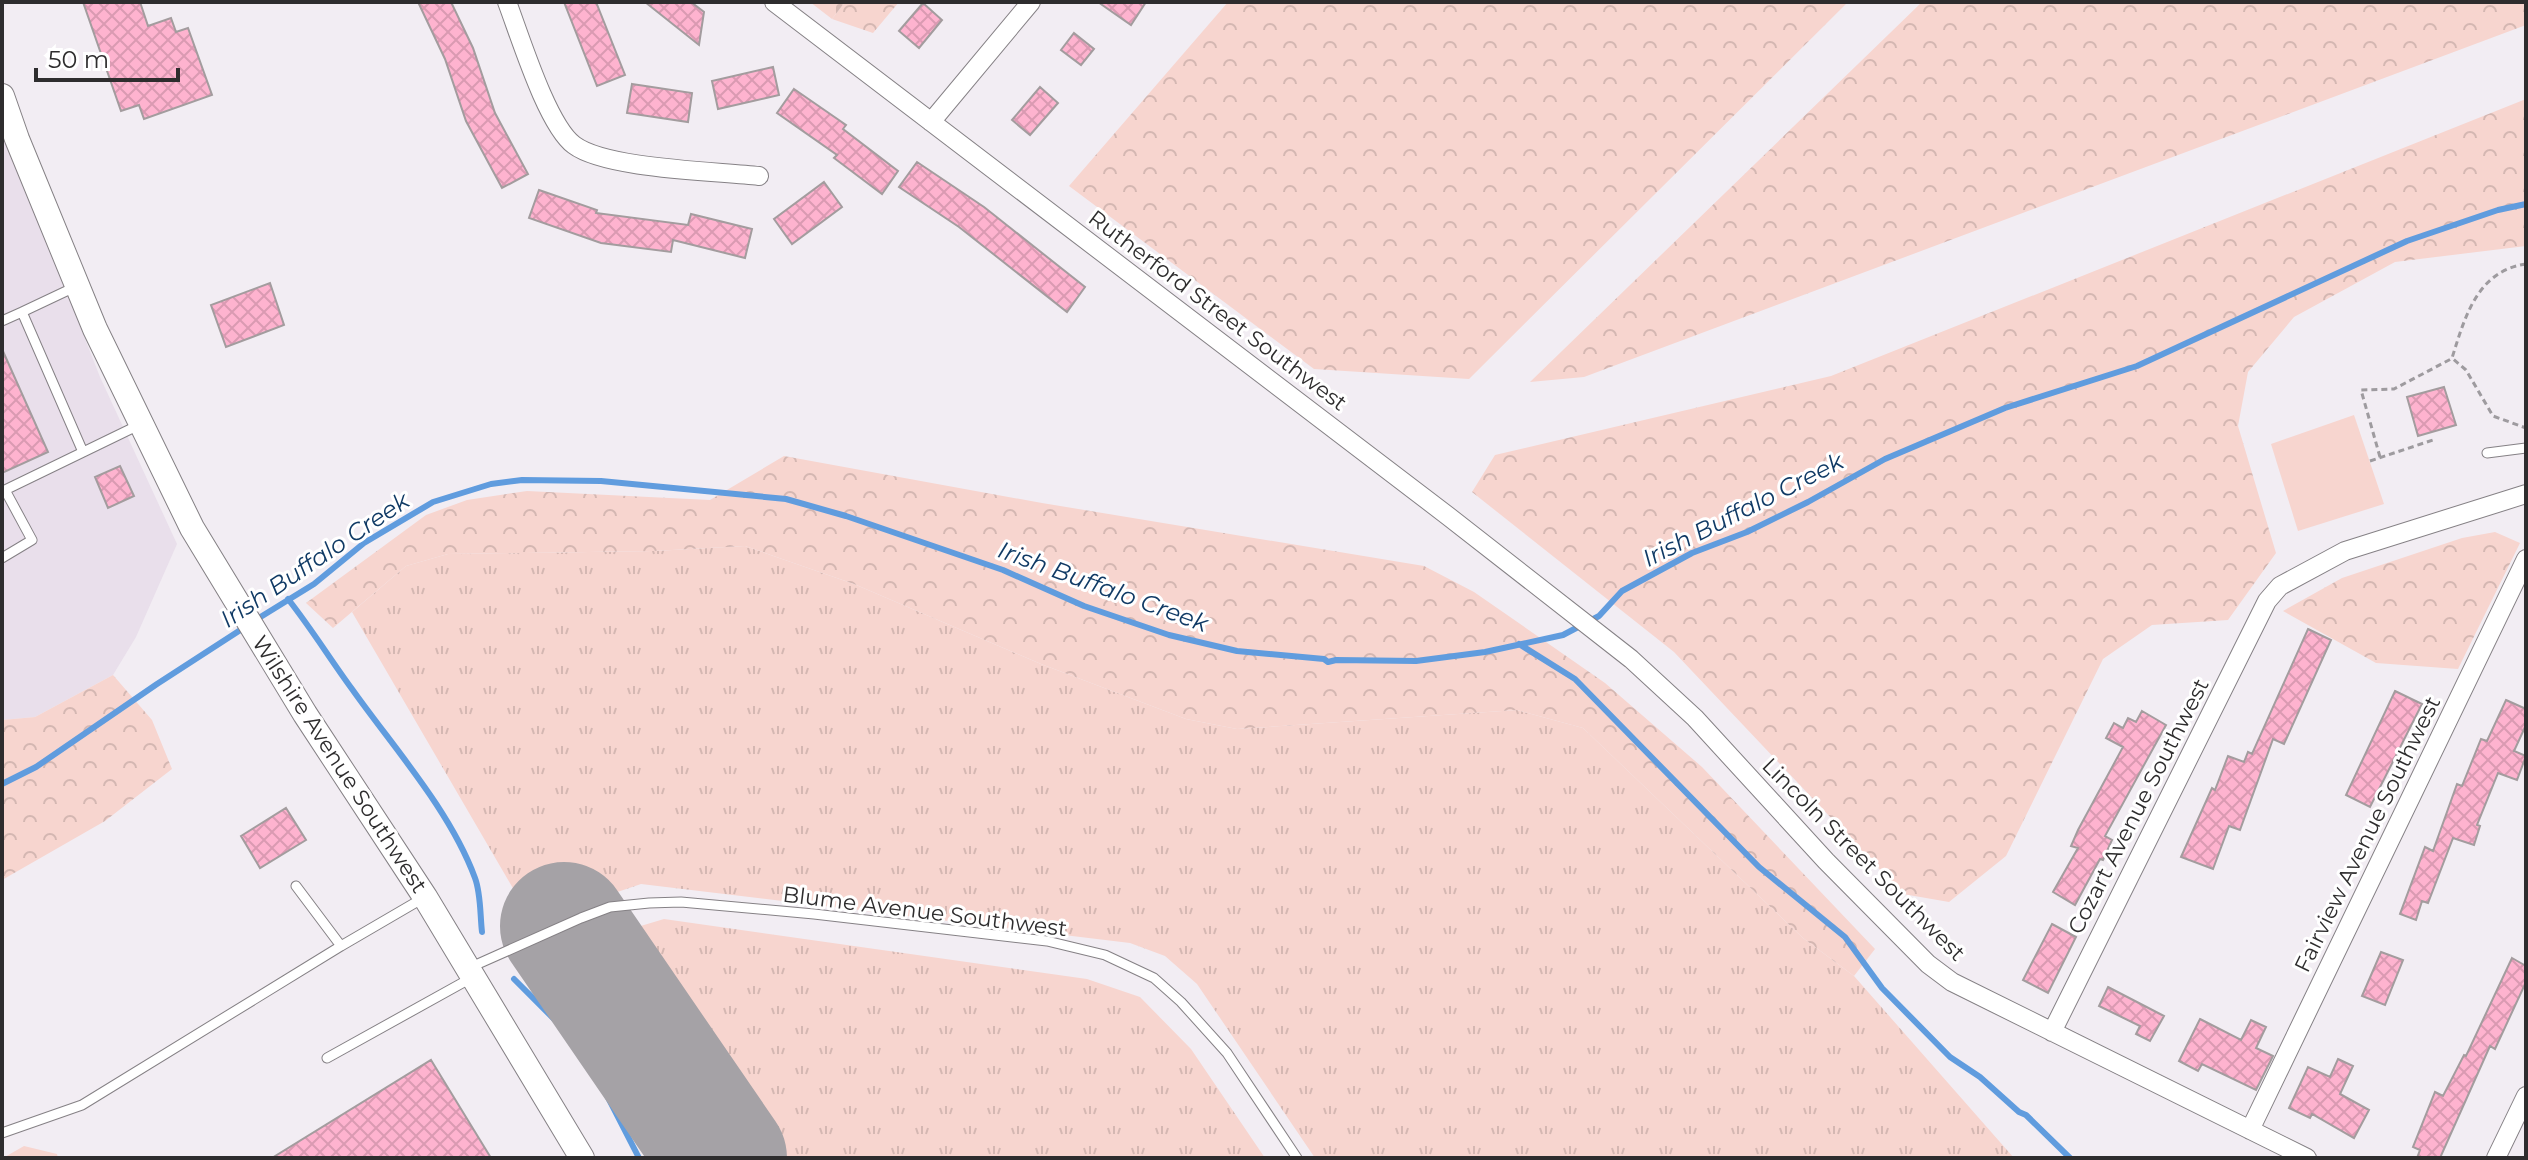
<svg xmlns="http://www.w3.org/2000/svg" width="2528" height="1160" font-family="Montserrat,sans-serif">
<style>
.built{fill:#e9dfeb}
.grass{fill:url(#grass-tufts)}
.forest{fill:url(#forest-crowns)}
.cemetery{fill:url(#cemetery-stones)}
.garden{fill:#f7d5cf}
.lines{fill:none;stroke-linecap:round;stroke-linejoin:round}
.stream{stroke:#609cde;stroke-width:6}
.runway{stroke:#a5a2a6;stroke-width:128}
.building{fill:url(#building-cross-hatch);stroke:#a39c9e;stroke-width:2}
.lane-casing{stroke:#858185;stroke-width:11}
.street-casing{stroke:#858185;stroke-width:20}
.secondary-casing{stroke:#858185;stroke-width:26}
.path{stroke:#9e9b9f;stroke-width:3;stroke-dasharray:6 4;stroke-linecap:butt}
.lane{stroke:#fff;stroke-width:9}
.street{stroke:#fff;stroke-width:18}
.secondary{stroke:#fff;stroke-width:24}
.labels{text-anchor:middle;stroke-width:6;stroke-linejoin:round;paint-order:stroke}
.street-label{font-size:22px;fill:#2e2d2e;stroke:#fff}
.water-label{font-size:24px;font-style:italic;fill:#103a65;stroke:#fff}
</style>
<defs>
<pattern id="grass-tufts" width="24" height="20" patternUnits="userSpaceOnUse" patternTransform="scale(2)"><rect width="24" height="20" fill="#f7d5cf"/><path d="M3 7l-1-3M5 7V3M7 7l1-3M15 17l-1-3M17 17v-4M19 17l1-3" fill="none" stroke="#d4b7b2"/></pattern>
<pattern id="forest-crowns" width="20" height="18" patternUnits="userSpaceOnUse" patternTransform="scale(2)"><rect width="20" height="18" fill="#f7d5cf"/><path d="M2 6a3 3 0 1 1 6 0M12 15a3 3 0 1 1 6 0" fill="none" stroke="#d4b7b2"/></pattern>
<pattern id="cemetery-stones" width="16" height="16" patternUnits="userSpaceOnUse" patternTransform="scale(2)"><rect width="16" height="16" fill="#f7d5cf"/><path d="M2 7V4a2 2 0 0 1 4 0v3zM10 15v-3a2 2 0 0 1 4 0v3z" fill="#d4b7b2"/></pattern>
<pattern id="building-cross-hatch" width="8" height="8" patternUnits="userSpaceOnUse" patternTransform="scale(2)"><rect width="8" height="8" fill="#feb3cf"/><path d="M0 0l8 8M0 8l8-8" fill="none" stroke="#da9ab2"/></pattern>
</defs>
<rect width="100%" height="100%" fill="#f2edf3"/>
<path class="built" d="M2 126 100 377 177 544 136 637 113 675 35 717 2 720Z"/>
<path class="grass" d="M745 546 854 584 1041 664 1186 719 1237 729 1517 710 1583 728 1803 938 1854 976 2014 1158H1315L1197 984 1165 956 1130 943 641 884 532 921 352 612 406 566 448 554 654 551Z
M664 919 1087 979 1140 997 1191 1049 1265 1158H760L604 937Z"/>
<path class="forest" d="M845 2H899L873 33 832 19Z
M1228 2H1848L1469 379 1314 369 1069 186Z
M1922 2H2526V25L1584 377 1530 382Z
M2526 99V246L2395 262 2294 317 2248 372 2238 426 2276 553 2228 620 2152 625 2103 659 2006 856 1949 902 1903 894 1674 652 1472 492 1495 455 1831 376Z
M784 456 1042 503 1424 566 1474 592 1605 683 1702 767 1875 949 1854 976 1803 938 1583 728 1517 710 1237 729 1186 719 1041 664 854 584 745 546 654 551 448 554 406 566 333 628 306 603 426 515 467 500 527 491 710 500Z
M2495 532 2520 543 2458 669 2376 663 2283 611 2342 578 2462 538Z
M113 675 152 720 172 769 105 821 2 880V720L35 717Z
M24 1146 57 1154 58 1158H3Z"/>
<path class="cemetery" d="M810 2H845L832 19Z"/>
<path class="garden" d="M2354 415 2384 504 2298 531 2271 444Z"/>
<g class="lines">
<path class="stream" d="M288 599C311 628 330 659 352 689 393 747 450 810 475 878 481 894 480 915 482 932
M254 621 314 584 364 543 433 502 491 484 522 480 601 481 786 499 846 516 1003 570 1084 606 1169 635 1237 651 1324 659 1328 662 1336 660 1416 661 1485 652 1563 635 1599 616 1622 591 1692 553 1747 532 1808 502 1885 459 2005 408 2137 366 2407 241 2498 210 2526 204
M1519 644 1575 679 1759 867 1845 937 1882 988 1950 1057 1980 1077 2019 1112 2026 1115 2070 1158
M2 784 36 767 157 684 245 627
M514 979 566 1031 600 1082 639 1158"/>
<path class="runway" d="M564 926 723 1158"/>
</g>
<path class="building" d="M83 2H140L148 26 171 18 176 32 188 28 212 95 144 119 139 105 121 111Z
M418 2H451L473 48 495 113 528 174 502 188 466 121 445 59Z
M564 2H596L625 75 597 86Z
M645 2H691L704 12 699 45Z
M1098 2H1146L1131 25Z
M923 3 942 20 919 48 899 31Z
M1074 33 1094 49 1081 65 1061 50Z
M773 67 779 95 718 109 712 81Z
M632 84 692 93 688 122 627 113Z
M1040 87 1058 103 1030 135 1012 120Z
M794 89 846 125 843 129 898 171 882 194 834 158 837 155 777 113Z
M917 162 984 207 1085 287 1067 312 959 227 899 187Z
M824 182 842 207 792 244 774 219Z
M539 190 597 210 596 213 688 225 691 214 752 229 745 258 673 240 671 252 601 243 529 218Z
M270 283 284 325 226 347 211 305Z
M2 349 48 452 2 473Z
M2444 387 2456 425 2418 436 2407 397Z
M120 466 134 496 108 508 95 477Z
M2308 629 2331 640 2284 744 2273 739 2240 830 2229 826 2213 869 2181 857 2212 788 2215 790 2228 756 2244 762 2248 752 2252 754Z
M2395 691 2422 704 2370 807 2346 795Z
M2506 700 2526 709V725L2514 751 2526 756 2517 780 2498 773 2477 825 2480 826 2474 845 2453 838 2428 903 2422 901 2416 920 2400 914 2425 847 2433 851 2457 784 2462 786 2481 739 2487 741Z
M2142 711 2166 725 2105 836 2112 840 2103 860 2100 859 2075 905 2053 892 2078 848 2071 846 2078 830 2123 747 2106 738 2114 723 2123 728 2128 718 2136 722Z
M286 808 306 840 260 868 241 836Z
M2052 924 2076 937 2048 993 2023 980Z
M2381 952 2403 960 2385 1005 2362 996Z
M2512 958 2526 966V982L2495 1049 2490 1046 2440 1158H2417L2420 1150 2413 1147 2435 1092 2443 1096 2464 1055 2466 1056Z
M2108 987 2164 1016 2150 1041 2136 1034 2140 1026 2099 1006Z
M2200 1019 2241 1040 2251 1020 2266 1027 2256 1048 2273 1056 2256 1090 2202 1064 2198 1071 2179 1061Z
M2338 1059 2353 1066 2340 1094 2369 1110 2354 1138 2312 1114 2310 1118 2289 1108 2308 1067 2330 1077Z
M431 1060 491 1158H272Z"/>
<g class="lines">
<g class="lane-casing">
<path id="lane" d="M77 286 22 312 83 452
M2 321 22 312
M2487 453 2526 448
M2 558 32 540 5 490 141 424
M296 886 341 946 425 897
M471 967 581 918 610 907 649 903 681 902 814 914 1047 941 1105 955 1154 978 1181 1002 1227 1053 1297 1158
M327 1058 473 977
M2 1133 82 1105 341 946"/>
</g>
<g class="street-casing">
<path id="street" d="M507 2C520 36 547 125 574 145 606 169 715 171 759 176
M774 2 1448 516 1631 659 1695 718 1826 861 1928 964 1952 982 2307 1158
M931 122 1031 2
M2052 1032 2267 601 2280 586 2345 551 2526 494
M2250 1130 2526 559
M2496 1158 2526 1096"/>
</g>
<g class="secondary-casing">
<path id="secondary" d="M2 96 17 139 95 329 192 528 305 714 425 897 582 1158"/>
</g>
<path class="path" d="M2526 264C2477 271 2465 317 2452 358L2466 370 2493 416 2526 428
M2380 457 2361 390 2394 389 2451 359
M2370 461 2433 440"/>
<use href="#lane" class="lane"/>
<use href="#street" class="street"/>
<use href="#secondary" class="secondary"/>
</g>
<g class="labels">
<g class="street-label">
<text transform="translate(1218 310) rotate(37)" y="8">Rutherford Street Southwest</text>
<text transform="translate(340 764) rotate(57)" y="8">Wilshire Avenue Southwest</text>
<text transform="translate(2138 806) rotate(-63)" y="8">Cozart Avenue Southwest</text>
<text transform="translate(2367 834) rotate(-64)" y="8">Fairview Avenue Southwest</text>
<text transform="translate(1864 859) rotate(45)" y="8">Lincoln Street Southwest</text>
<text transform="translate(925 911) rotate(7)" y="8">Blume Avenue Southwest</text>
</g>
<g class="water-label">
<text transform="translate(1743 510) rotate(-27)" y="8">Irish Buffalo Creek</text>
<text transform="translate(315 560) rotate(-34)" y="8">Irish Buffalo Creek</text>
<text transform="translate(1103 587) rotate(20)" y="8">Irish Buffalo Creek</text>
</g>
</g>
<rect width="2528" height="1160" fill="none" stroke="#2e2d2e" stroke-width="8"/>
<path d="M36 68v12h142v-12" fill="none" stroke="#2e2d2e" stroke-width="4"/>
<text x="48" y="68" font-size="24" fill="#2e2d2e" stroke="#ffffff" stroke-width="6" paint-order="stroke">50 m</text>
</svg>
